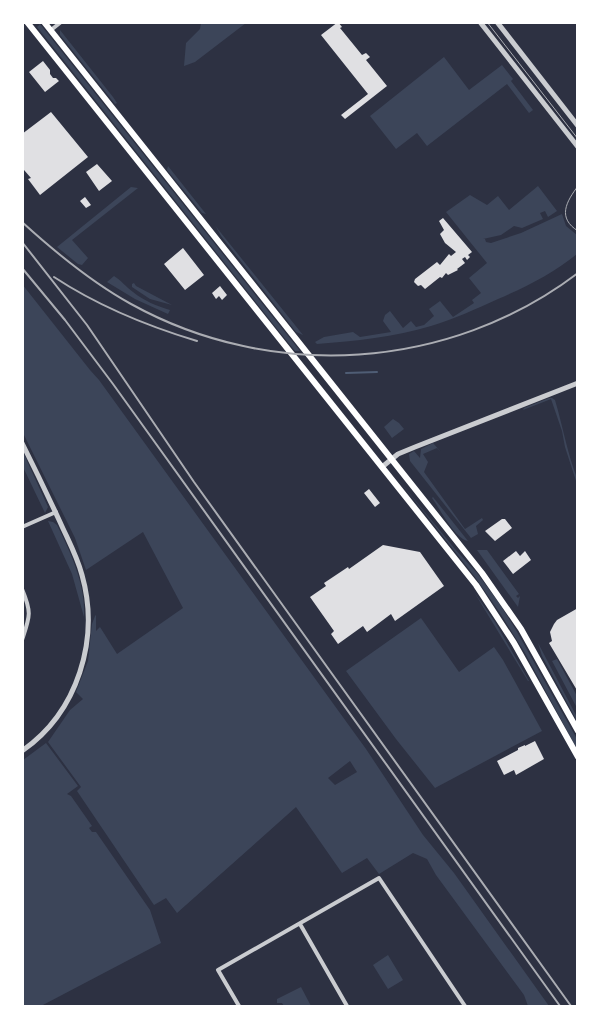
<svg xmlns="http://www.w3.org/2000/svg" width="600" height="1029" font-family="'Archivo Narrow',sans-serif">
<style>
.green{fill:#3c4559;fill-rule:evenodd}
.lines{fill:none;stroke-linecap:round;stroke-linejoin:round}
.stream{stroke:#4f5d75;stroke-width:2}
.building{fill:#e0e0e3}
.minor{stroke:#caccd0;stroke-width:4}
.tertiary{stroke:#caccd0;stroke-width:5}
.primary{stroke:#fff;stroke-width:6}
.tram{stroke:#abadb3;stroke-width:1}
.rail{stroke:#abadb3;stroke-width:2}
</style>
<rect width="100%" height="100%" fill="#2d3142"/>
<path class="green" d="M201 23H246L195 62 184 66 186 43 200 29Z
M40 24 300 351H295L278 330 37 27Z
M60 30 113 97 117 103 115 104 60 35Z
M444 57 469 90 502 65 513 79 511 81 533 110 529 113 507 84 427 146 417 133 396 149 370 116Z
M168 166 206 214 202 213 167 170Z
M538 186 557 211 548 217 545 211 540 213 543 219 522 228 514 226 501 235 483 239H485L486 242 491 243 521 233 562 214 566 226 577 235V254C554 273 526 287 498 299 476 309 454 319 431 326 395 337 355 341 317 344L315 342 324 337 353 332 360 337 391 332 383 321 385 315 390 311 403 328 411 321 416 327 424 325 434 316 429 309 440 301 453 317 474 303 472 300 481 293 469 278 487 263 446 212 470 195 487 205 498 196 509 210Z
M131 187 138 188 72 240 88 258 82 265 78 264 57 247Z
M215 225 217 228 303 335 296 332 221 236Z
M114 276C121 280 126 287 133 292 144 301 157 306 170 310L168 314 135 299 107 282Z
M134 283 136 286 172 305 150 299 132 287V284Z
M22 284 90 370 99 380 366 749 423 835 454 873 549 1006H528L524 995 436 875 427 859 413 853 379 874 367 858 342 873 296 807 177 913 166 898 154 905 77 791 81 787 48 742 70 710 83 699 76 692 88 661 92 624 95 616 96 615V631L100 627 117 654 183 608 143 532 86 570 75 538 23 433ZM350 761 357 772 335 785 328 778Z
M549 398H552L555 400C563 427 567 452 577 478V484L565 447 562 431 551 399 523 410 524 408Z
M393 419 399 423 404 429 392 438 384 427Z
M433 443 441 452 437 448 423 454 428 462 424 472 465 529 482 518 483 520 476 526 478 534 471 538 410 461 409 454 414 451 420 458 421 449Z
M23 452 48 507 45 513 23 467Z
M397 478 455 549 477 573 499 603 516 630 577 739V749L525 653 500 613 475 577Z
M433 497 468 541C455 539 440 509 432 498Z
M48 521 53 522 57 525C71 553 86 586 84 617L72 574Z
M477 550H487L519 594 516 596 518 598 520 596 518 607Z
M474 592 495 622 529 681H528Z
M421 618 459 672 494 647 503 660 542 731 435 788 396 739 346 671Z
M538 643 577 717V721L542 656Z
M557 659 577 696V708L552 661Z
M46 743 78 786 67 794 71 796 92 826 89 828 92 832H96L150 910 161 943 41 1006H23V760Z
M388 955 403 980 388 989 373 965Z
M301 987 311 1006H284L282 1003H277V999Z"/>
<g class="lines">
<path class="stream" d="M346 373 377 372"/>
</g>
<path class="building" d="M338 22 342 27 340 28 362 55 366 53 370 57 366 60 387 86 345 119 341 115 368 94 321 35Z
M43 61 50 70V74L53 78H56L59 81 45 92 29 72Z
M51 112 88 157 40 195 28 179 31 178 24 170 22 171V134Z
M97 164 112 181 99 191 86 172Z
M85 197 91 205 86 208 80 201Z
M443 218 472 252 468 255 470 257 467 260 465 257 462 259 465 263 457 269 458 270 448 275 446 273 442 278 440 277 425 289 421 285 418 286 414 282 415 279 437 262 440 265 449 254 451 256 456 252 445 243 440 234 444 230 439 221Z
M183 248 204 275 185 290 164 264Z
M220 286 227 295 222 300 219 296 216 299 212 293Z
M369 489 380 503 375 507 364 493Z
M502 519H505L512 528 495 541 485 531Z
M383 545 420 552 444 586 395 621 391 614 367 632 363 626 338 644 331 634 334 631 310 597 326 586 324 583 348 567 349 569Z
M516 551 520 556 525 551 531 560 513 574 503 561Z
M578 608V692L549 643 552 641 550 632 554 624 557 620Z
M535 741 544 759 516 775 514 770 504 775 497 761 518 750V748L525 745V746Z"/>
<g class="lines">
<path class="minor" d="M51 30 61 22
M22 527 56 512
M22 589C32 613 30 616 22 640
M300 924 347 1006
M239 1006 218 970 379 878 465 1006"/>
<path class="tertiary" d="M480 22 578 147
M497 22 578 126
M22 443C35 469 48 496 60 522 68 540 77 556 82 575 100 639 78 712 22 751
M382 467 398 454 415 447 578 383"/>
<path class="primary" d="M27 22 476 585 514 643 578 757
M44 22 482 573 521 629 578 731"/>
<path class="tram" d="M487 22 578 139
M578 186C566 202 557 218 578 231"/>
<path class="rail" d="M22 222C56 253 91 282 131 304 272 382 449 371 578 273
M22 242 87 325 194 482 571 1006
M22 268 65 320 113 384 560 1006
M54 277C98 306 147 326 197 341"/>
</g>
<rect width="600" height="1029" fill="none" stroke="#ffffff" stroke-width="48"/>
</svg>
